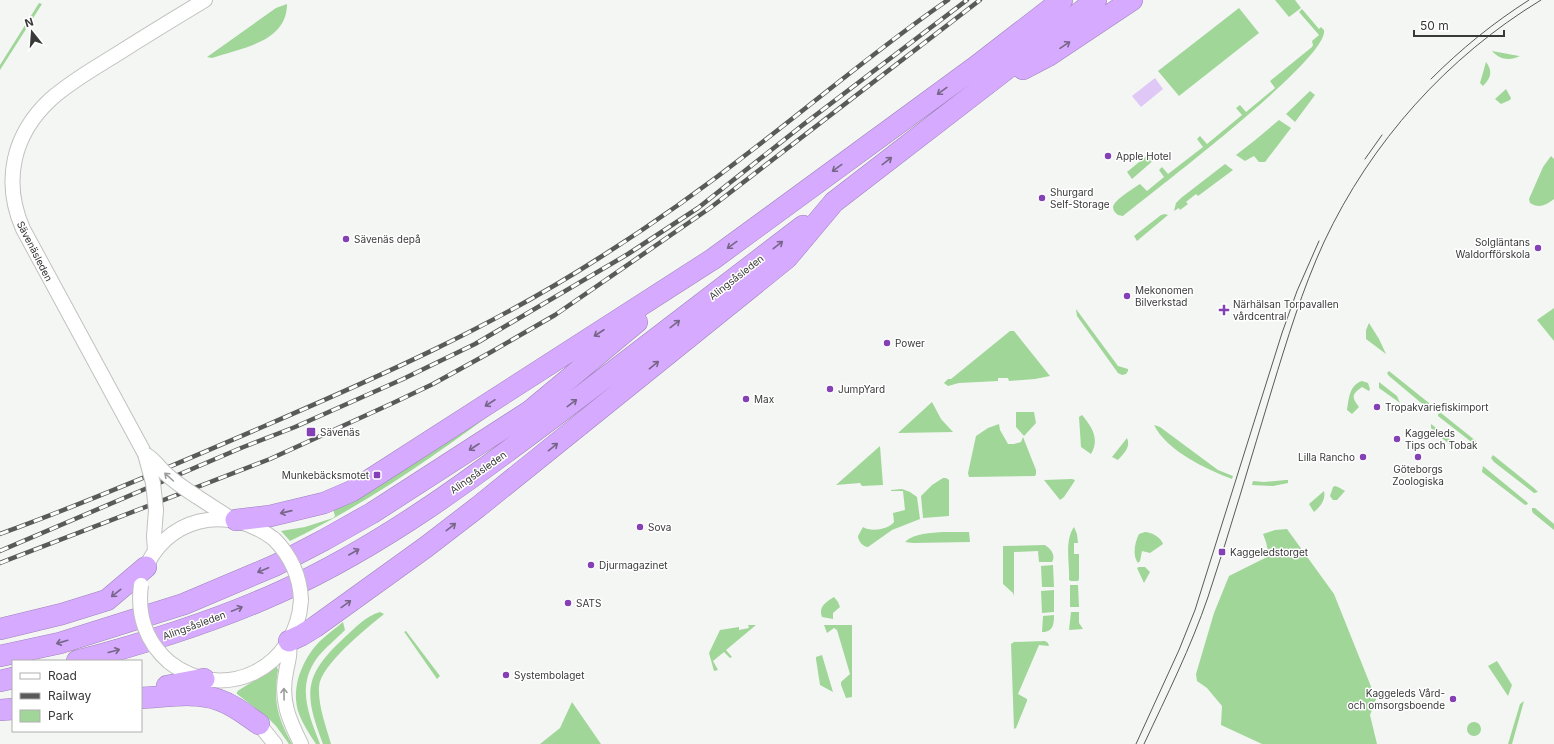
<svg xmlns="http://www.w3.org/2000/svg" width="1554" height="744" font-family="Inter,sans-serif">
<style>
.green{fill:#a0d698}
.water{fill:#dfc7f6}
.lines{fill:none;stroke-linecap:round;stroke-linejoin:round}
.tertiary-casing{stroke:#c0c2bf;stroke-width:16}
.motorway-casing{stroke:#9f82b9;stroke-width:22}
.tertiary{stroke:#fff;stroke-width:14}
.motorway{stroke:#d6aafe;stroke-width:21}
.tram{stroke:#595a59;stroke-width:1}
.rail-casing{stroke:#595a59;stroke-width:4.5}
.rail{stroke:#fff;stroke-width:3;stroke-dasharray:9;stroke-linecap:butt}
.tertiary-bridge-casing{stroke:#c0c2bf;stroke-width:16;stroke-linecap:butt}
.tertiary-bridge{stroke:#fff;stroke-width:14}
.oneway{stroke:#776687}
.oneway2{stroke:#9c9c9c}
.poi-dot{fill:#8440b4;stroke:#fff;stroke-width:1.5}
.labels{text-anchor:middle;stroke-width:3;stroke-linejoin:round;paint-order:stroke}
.poi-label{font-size:10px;fill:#383938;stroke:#fff;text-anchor:start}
.street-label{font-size:10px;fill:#383938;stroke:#fff}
</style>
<rect width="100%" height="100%" fill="#f3f6f3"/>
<path class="green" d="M1275 0H1295L1301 8 1289 17Z
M39 3 42 4 0 70V65Z
M287 4C287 43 240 48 212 58L207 57 276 8Z
M1239 8 1259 33 1179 96 1158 71Z
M1302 9 1319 29 1321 27 1324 30C1330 58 1152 192 1123 216L1118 215C1115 213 1113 210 1113 207 1114 200 1134 188 1140 184L1147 191 1164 177 1159 170 1162 167 1168 174 1203 147 1197 139 1200 136 1207 144 1242 115 1236 108 1240 105 1246 112 1275 88 1270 81 1312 47 1313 45 1312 41 1319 35 1299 12Z
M1492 51 1519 56H1520C1510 61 1500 60 1492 51Z
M1486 62C1493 71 1491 78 1483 86L1480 83Z
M1506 89 1511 98 1510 100 1501 104 1495 99Z
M1310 91 1315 95 1295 122 1286 114Z
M1279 120 1291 128 1265 162H1259L1254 156 1245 161 1236 155 1254 141Z
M1150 153 1155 159 1132 179 1127 172Z
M1551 156 1554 159V199C1546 205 1539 209 1530 203L1529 199 1543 167Z
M1225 164 1233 170 1198 196 1196 194 1186 202 1188 204 1180 210 1179 208 1174 211 1176 203 1181 198Z
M1165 214 1168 215 1137 241 1134 236 1161 215Z
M1554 308V341L1537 320Z
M1076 309 1118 366 1128 369V371L1126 374 1122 375 1118 373 1077 316Z
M1369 323 1379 339 1386 354 1366 339V330Z
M1010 331H1014L1050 376 1035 379 1009 381 1008 378H998V381L959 383 948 386 944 383 948 379H951Z
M1389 371 1429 403V405L1426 407 1389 376 1387 373Z
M1362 381 1368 383 1370 389 1369 391 1362 387C1352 394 1351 397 1359 407L1352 414 1347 410C1349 399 1349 385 1362 381Z
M1379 382 1397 396 1400 403 1379 388Z
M518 394C446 448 372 501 290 541L281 531 305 527 333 518 335 516 333 509Z
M932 402 941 419 953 432 898 433Z
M1016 412H1034L1036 423 1024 436 1016 427Z
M1441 413 1476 441 1477 445 1474 444 1438 416V414Z
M1082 415C1092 427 1100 439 1091 454L1081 447 1079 417Z
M999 424 1000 430 1008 444H1014L1021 442 1023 437 1036 470V474L1035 476 969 477 968 473 976 436 988 428Z
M1431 424 1459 446V449H1456L1439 436 1431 428Z
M1154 425 1160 427 1218 470 1233 476 1232 479C1206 469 1167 451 1154 425Z
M1127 438C1131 447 1124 453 1118 460L1112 457Z
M880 446 883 485 862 486 860 483 836 485Z
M1493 455 1534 488 1538 492 1534 493 1494 462 1491 458Z
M1483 466 1527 502 1528 504 1525 505 1482 472Z
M943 478H946L949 480V516L923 518 921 496 932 485Z
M1072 479 1075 480 1074 482 1064 497 1060 500 1044 480Z
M1286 480H1288V483L1273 486 1252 485 1253 481 1264 482Z
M1335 486 1338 487 1345 491 1337 500H1333L1330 496 1333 487Z
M902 489 910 492 917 497 920 519 892 530 868 547C863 547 858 541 858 536L863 527C870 532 888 530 894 522L893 513 905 510 903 491H891V490Z
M1324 491C1326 500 1320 507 1314 512L1309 504Z
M1532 508H1535L1554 524V530L1533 513 1532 511Z
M1074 527 1077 534 1078 543H1074V554H1079V579L1078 581H1071L1069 580C1070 564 1064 541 1074 527Z
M1287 529 1334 594 1376 699 1370 715 1377 744H1262L1221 725 1222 706 1207 688 1197 681 1196 674 1214 613 1229 576 1269 556 1266 542 1263 534 1275 530Z
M944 532H969L970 542 913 543 905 542C914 533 931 533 944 532Z
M1145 532C1151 532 1161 537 1163 544L1150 553 1142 551 1140 561 1138 563C1132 555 1135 542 1139 534Z
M1045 545C1051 549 1056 555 1052 562H1039L1038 551 1014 552V596L1013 593 1003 584V546Z
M1053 565 1054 587H1042L1041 566Z
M1139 567H1145L1150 572 1144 583 1137 568Z
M1070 585H1078L1079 607H1070Z
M1054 590V612L1042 613 1041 591Z
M834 597 838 602 840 607 833 613V619L822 617C818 607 826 602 834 597Z
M380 612 384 614C367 628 320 665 319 687 318 706 326 726 331 744H323C303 692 304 675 345 637 356 627 366 616 380 612Z
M1071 612H1079V623L1083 629 1069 630Z
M1054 615C1054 625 1053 632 1042 632L1043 616Z
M343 622 345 630C336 639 325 648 317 658 296 687 309 715 320 744H316C310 735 303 724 299 714 290 689 302 660 319 642 326 635 335 629 343 622Z
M748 625H756L726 650 732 657 730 658 724 652 713 661 718 670 714 671 709 653 720 630 739 627V630L749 628Z
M824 625H852V697L846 698 841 685V682L850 674 837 630 834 628 827 633Z
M406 631 440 676 437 679 405 633 404 632Z
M1045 641 1048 643 1049 646 1039 645 1018 694 1027 699V701L1016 728 1014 729 1011 644 1014 642Z
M822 655 833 692 820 685 816 659V657Z
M1497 661 1512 685 1508 696 1488 666Z
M276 667H277L278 670C273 701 277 716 292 744H289L276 726 267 717 237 694V692L239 690Z
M1524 701 1512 744H1508L1520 704Z
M572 702 601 744H540L560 728Z
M1467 729a7 7 0 1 1 14 0a7 7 0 1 1-14 0Z"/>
<path class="water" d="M1155 78 1163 89 1141 107 1132 96Z"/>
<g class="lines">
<g class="tertiary-casing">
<path id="tertiary" d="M145 454 23 229C2 181 13 134 51 99 70 82 93 69 114 56 144 37 175 18 205 0
M196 496 233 520
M155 551 154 536 156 510
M143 574C164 517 227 503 274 539
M289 642C291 655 288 660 286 672 280 700 289 720 301 744
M169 662C224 705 297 668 301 600
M254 718 275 744"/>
</g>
<g class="motorway-casing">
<path id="motorway" d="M1023 69 1048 56 1132 0
M236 520 270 516 324 503 352 491 377 475 713 259 974 68 1062 0
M0 629 62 614 107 600 146 567
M289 641 302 635 315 627 426 547 478 507 787 258 834 202 1096 0
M0 656 60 643 184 604 276 565 324 540 372 513 530 411 637 322
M77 661C146 643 214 622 280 592 384 545 477 475 568 406 646 346 725 286 803 226
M0 681 13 678
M167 686 204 679
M141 698C164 697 197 691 219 700 234 705 246 715 259 724
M0 710 13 709"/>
</g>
<use href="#tertiary" class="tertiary"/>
<use href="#motorway" class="motorway"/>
<path class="tram" d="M1431 79C1461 49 1493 23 1529 0
M1365 159 1382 135
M1136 744 1179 650 1195 610 1282 333 1297 291 1319 241
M1144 744C1167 695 1191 647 1208 597 1231 528 1251 458 1272 389 1287 340 1302 290 1324 242 1371 142 1447 57 1541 0"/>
<g class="rail-casing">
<path id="rail" d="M0 534C88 502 174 465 260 428 376 378 492 327 599 258 653 224 705 187 756 147 820 98 881 46 948 0
M0 551 241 448 295 427 403 379 475 344 628 254 698 208 804 124 967 0
M0 563 270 459 393 403 433 384 491 352 555 315 710 208 980 0"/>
</g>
<use href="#rail" class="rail"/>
<g class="tertiary-bridge-casing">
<path id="tertiary-bridge" d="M145 454C155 460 158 466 165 473 175 482 185 489 196 496
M145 454 153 483 156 510
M274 539C291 556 300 576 301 600
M141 585C137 615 146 642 169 662"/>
</g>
<use href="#tertiary-bridge" class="tertiary-bridge"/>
</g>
<defs><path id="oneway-shaft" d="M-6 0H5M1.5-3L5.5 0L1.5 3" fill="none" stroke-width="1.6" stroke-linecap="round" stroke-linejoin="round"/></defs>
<g class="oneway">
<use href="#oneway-shaft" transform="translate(1065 45) rotate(-34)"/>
<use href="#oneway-shaft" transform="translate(942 91) rotate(144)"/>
<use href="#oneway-shaft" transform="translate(887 161) rotate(-38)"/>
<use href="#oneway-shaft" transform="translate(837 168) rotate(144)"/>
<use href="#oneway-shaft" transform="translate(732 245) rotate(144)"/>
<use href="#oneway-shaft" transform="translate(778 245) rotate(-38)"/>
<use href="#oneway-shaft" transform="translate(675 324) rotate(-38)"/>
<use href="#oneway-shaft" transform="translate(599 333) rotate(147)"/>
<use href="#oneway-shaft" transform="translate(654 365) rotate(-39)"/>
<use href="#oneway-shaft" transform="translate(490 403) rotate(147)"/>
<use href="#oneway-shaft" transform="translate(572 403) rotate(-37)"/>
<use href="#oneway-shaft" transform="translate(474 447) rotate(147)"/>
<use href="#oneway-shaft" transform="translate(553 447) rotate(-39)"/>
<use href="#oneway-shaft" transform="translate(286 512) rotate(167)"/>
<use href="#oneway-shaft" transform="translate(451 527) rotate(-38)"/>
<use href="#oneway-shaft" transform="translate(354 552) rotate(-30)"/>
<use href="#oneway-shaft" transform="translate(263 570) rotate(157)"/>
<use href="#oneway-shaft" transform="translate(116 593) rotate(142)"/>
<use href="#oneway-shaft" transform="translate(346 604) rotate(-36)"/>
<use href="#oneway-shaft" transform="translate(237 609) rotate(-22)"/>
<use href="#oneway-shaft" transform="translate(62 642) rotate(164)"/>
<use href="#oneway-shaft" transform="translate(114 651) rotate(-15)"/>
</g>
<g class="oneway2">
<use href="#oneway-shaft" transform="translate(169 477) rotate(-138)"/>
<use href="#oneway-shaft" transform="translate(284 694) rotate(-91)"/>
</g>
<g class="poi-dot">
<circle cx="1108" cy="156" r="4"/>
<circle cx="1042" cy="198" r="4"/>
<circle cx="346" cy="239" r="4"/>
<circle cx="1538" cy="248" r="4"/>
<circle cx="1127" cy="296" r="4"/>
<path d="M1222 304h4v4h4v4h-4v4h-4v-4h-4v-4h4z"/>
<circle cx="887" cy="343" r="4"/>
<circle cx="830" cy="389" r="4"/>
<circle cx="746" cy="399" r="4"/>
<circle cx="1377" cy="407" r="4"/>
<rect x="306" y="427" width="10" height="10" rx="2"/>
<circle cx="1397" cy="439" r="4"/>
<circle cx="1363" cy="457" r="4"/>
<circle cx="1418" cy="457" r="4"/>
<rect x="373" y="471" width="8" height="8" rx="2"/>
<circle cx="640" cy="527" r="4"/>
<rect x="1218" y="548" width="8" height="8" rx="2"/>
<circle cx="591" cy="565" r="4"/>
<circle cx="568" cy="603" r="4"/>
<circle cx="506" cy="675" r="4"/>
<circle cx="1453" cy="699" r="4"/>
</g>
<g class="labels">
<g class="poi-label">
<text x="1116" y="160">Apple Hotel</text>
<text x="1050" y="196">Shurgard<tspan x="1050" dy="12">Self-Storage</tspan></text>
<text x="354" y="243">Sävenäs depå</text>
<text x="1530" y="246" text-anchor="end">Solgläntans<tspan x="1530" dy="12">Waldorfförskola</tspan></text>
<text x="1135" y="294">Mekonomen<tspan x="1135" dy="12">Bilverkstad</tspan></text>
<text x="1233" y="308">Närhälsan Torpavallen<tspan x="1233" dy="12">vårdcentral</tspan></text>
<text x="895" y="347">Power</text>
<text x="838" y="393">JumpYard</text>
<text x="754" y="403">Max</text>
<text x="1385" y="411">Tropakvariefiskimport</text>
<text x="320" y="436">Sävenäs</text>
<text x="1405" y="437">Kaggeleds<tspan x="1405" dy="12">Tips och Tobak</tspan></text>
<text x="1355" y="461" text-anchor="end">Lilla Rancho</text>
<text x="1418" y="473" text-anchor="middle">Göteborgs<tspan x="1418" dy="12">Zoologiska</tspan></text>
<text x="369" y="479" text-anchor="end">Munkebäcksmotet</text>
<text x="648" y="531">Sova</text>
<text x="1230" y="556">Kaggeledstorget</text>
<text x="599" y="569">Djurmagazinet</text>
<text x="576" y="607">SATS</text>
<text x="514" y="679">Systembolaget</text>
<text x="1445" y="697" text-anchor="end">Kaggeleds Vård-<tspan x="1445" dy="12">och omsorgsboende</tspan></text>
</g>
<g class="street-label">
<text transform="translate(35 251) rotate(63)" y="4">Sävenäsleden</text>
<text transform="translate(736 277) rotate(-38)" y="4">Alingsåsleden</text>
<text transform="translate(478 472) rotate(-35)" y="4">Alingsåsleden</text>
<text transform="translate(194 625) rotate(-20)" y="4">Alingsåsleden</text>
</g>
</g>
<rect x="12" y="660" width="130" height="72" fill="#ffffff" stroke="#afb0af"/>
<rect x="20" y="673" width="20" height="6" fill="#ffffff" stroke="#afb0af"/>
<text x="48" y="680" font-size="12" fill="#383938">Road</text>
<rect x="20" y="693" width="20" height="6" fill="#595a59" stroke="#afb0af"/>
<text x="48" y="700" font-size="12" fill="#383938">Railway</text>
<rect x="20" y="710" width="20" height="12" fill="#a0d698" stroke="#afb0af"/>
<text x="48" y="720" font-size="12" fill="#383938">Park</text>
<g transform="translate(32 32) rotate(343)" stroke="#ffffff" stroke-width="3" paint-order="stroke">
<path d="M0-3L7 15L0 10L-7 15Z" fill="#383938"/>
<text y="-6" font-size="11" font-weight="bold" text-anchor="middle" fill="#383938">N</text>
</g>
<path d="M1414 30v6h90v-6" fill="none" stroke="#383938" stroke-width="2"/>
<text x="1420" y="30" font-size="12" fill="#383938" stroke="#ffffff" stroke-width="3" paint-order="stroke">50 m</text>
</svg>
